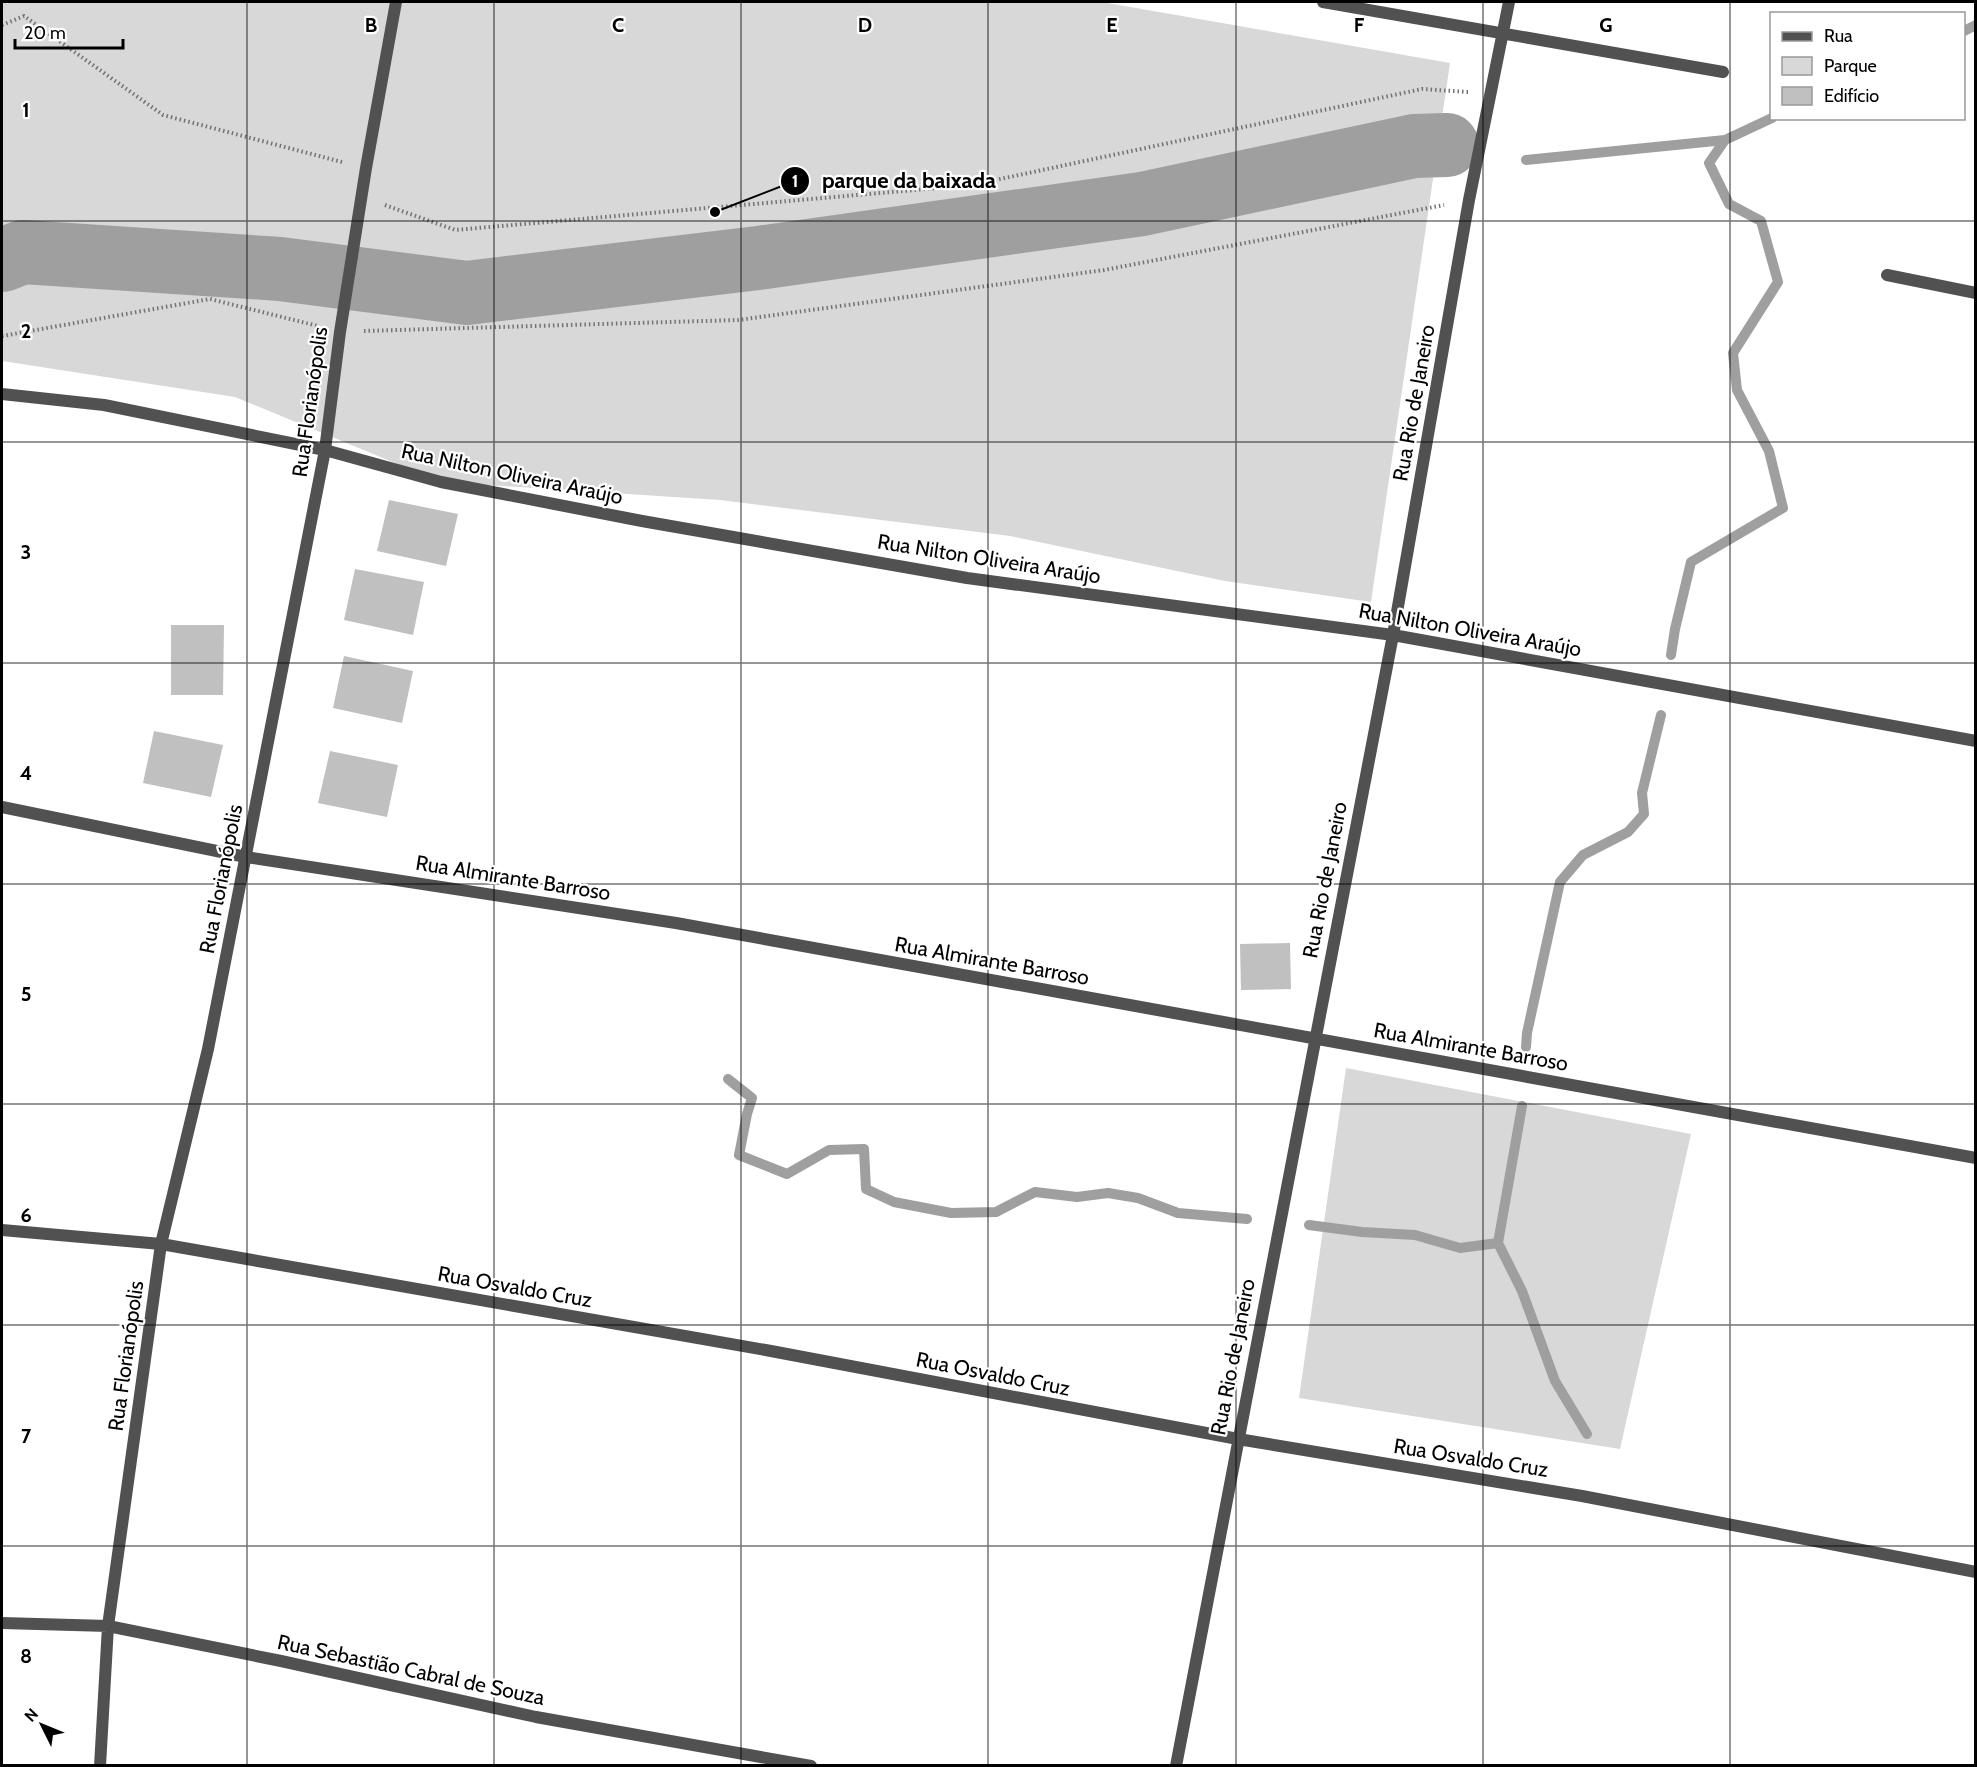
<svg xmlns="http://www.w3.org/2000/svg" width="1977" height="1767" font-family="Cabin,sans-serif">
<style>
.green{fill:#d8d8d8}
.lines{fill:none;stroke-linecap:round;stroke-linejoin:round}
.stream{stroke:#9f9f9f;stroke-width:10}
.river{stroke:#9f9f9f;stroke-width:64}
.building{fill:#c0c0c0}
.path{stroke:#737373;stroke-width:4;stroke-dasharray:1.5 3;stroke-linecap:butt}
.street{stroke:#515151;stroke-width:12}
.grid{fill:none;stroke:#000;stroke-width:1.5;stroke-opacity:0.55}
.labels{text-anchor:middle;stroke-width:4.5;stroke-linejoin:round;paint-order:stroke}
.street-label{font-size:21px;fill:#000;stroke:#fff}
.grid-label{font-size:20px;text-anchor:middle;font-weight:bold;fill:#000;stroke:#fff;stroke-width:4.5;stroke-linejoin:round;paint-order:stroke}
.leader{fill:none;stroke:#000;stroke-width:2}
.callout-dot{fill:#000;stroke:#fff;stroke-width:2}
.mark-label{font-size:18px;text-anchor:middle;font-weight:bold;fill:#fff}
.callout-label{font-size:22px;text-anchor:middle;font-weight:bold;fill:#000;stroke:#fff;stroke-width:4.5;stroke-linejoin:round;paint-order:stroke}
</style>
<rect width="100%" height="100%" fill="#fff"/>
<path class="green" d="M2 2H1102L1450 63 1371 602 1225 581 1010 536 720 500 441 482 235 397 2 361Z
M1346 1068 1691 1134 1620 1449 1299 1398Z"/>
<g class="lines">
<path class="stream" d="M1964 31 1976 25
M1526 160 1725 140 1772 118
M1671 655 1675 629 1691 562 1783 508 1769 451 1737 390 1733 353 1778 282 1761 221 1729 204 1709 163 1725 140
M1526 1047 1527 1033 1560 882 1583 855 1628 832 1644 814 1642 793 1661 715
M728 1079 752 1098 747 1114 739 1155 787 1174 829 1150 864 1149 866 1189 894 1202 951 1213 996 1212 1035 1192 1077 1197 1108 1193 1138 1198 1178 1213 1247 1219
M1522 1106 1498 1243 1522 1291 1555 1381 1587 1434
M1309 1225 1362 1232 1415 1235 1460 1248 1498 1243"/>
<path class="river" d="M2 260 23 252 280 269 467 293 758 258 1142 204 1414 146 1447 145"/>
</g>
<path class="building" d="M389 500 458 514 446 566 377 551Z
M355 569 424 582 413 635 344 620Z
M171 625H224L223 695H171Z
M344 656 413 671 402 723 333 708Z
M154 731 223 745 211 797 143 783Z
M330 751 398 765 387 817 318 803Z
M1290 943 1291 989 1241 990 1240 944Z"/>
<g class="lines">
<path class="path" d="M2 25 24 16 163 115 342 162
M385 205 455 230 972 185 1422 89 1468 92
M364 331 738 320 1104 270 1444 205
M2 336 210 299 318 326"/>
<path class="street" d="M1323 2 1723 72
M1887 275 1976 293
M2 394 104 405 325 450 441 482 642 521 967 578 1393 635 1976 741
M2 807 246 857 676 923 1976 1158
M2 1230 161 1244 771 1351 1238 1439 1582 1496 1976 1572
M2 1623 108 1626 281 1661 536 1717 811 1766
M100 1766 108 1626 161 1244 208 1049 325 450 340 332 366 168 396 2
M1176 1766 1393 635 1469 200 1509 2"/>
</g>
<path class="grid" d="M247 2V1766M494 2V1766M741 2V1766M988 2V1766M1236 2V1766M1483 2V1766M1730 2V1766M2 221H1976M2 442H1976M2 663H1976M2 884H1976M2 1104H1976M2 1325H1976M2 1546H1976"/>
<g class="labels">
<g class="street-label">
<text transform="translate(310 402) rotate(-82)" y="7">Rua Florianópolis</text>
<text transform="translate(1414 403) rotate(-80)" y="7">Rua Rio de Janeiro</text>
<text transform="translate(512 474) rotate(12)" y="7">Rua Nilton Oliveira Araújo</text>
<text transform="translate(989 559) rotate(9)" y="7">Rua Nilton Oliveira Araújo</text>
<text transform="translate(1470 630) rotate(10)" y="7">Rua Nilton Oliveira Araújo</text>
<text transform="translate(513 878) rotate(9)" y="7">Rua Almirante Barroso</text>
<text transform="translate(221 879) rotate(-79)" y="7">Rua Florianópolis</text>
<text transform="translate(1325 880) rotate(-79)" y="7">Rua Rio de Janeiro</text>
<text transform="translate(992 961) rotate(10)" y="7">Rua Almirante Barroso</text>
<text transform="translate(1471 1047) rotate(10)" y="7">Rua Almirante Barroso</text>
<text transform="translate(515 1287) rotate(10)" y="7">Rua Osvaldo Cruz</text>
<text transform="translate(126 1356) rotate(-82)" y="7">Rua Florianópolis</text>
<text transform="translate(1233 1357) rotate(-79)" y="7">Rua Rio de Janeiro</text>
<text transform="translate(993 1374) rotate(11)" y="7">Rua Osvaldo Cruz</text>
<text transform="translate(1471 1458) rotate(9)" y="7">Rua Osvaldo Cruz</text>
<text transform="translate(411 1670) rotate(12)" y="7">Rua Sebastião Cabral de Souza</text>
</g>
</g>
<g class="grid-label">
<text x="371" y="32">B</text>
<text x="618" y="32">C</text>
<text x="865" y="32">D</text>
<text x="1112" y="32">E</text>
<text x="1359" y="32">F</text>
<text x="1606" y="32">G</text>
<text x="26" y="117">1</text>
<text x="26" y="338">2</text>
<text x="26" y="559">3</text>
<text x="26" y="780">4</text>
<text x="26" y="1001">5</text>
<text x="26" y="1222">6</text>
<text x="26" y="1443">7</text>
<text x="26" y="1663">8</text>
</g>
<path class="leader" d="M715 212L795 181"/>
<g class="callout-dot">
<circle cx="715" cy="212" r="6"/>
<circle cx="795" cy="181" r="15"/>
</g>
<g class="mark-label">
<text x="795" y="187">1</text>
</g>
<g class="callout-label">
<text x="909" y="188">parque da baixada</text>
</g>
<rect width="1977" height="1767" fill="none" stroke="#000000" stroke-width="6"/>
<rect x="1770" y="12" width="195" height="108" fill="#ffffff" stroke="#999999" stroke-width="1.5"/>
<rect x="1782" y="32" width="30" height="9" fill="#515151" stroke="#999999" stroke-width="1.5"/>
<text x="1824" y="42" font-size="18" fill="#000000">Rua</text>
<rect x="1782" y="57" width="30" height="18" fill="#d8d8d8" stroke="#999999" stroke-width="1.5"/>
<text x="1824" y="72" font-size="18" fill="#000000">Parque</text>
<rect x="1782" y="87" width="30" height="18" fill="#c0c0c0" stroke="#999999" stroke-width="1.5"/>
<text x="1824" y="102" font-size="18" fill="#000000">Edifício</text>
<g transform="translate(42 1725) rotate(313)" stroke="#ffffff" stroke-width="4.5" paint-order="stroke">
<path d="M0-4.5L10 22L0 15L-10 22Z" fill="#000000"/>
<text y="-9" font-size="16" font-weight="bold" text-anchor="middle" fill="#000000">N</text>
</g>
<path d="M15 39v9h108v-9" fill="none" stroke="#000000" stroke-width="3"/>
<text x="24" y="39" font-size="18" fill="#000000" stroke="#ffffff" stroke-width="4.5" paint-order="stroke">20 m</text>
</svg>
